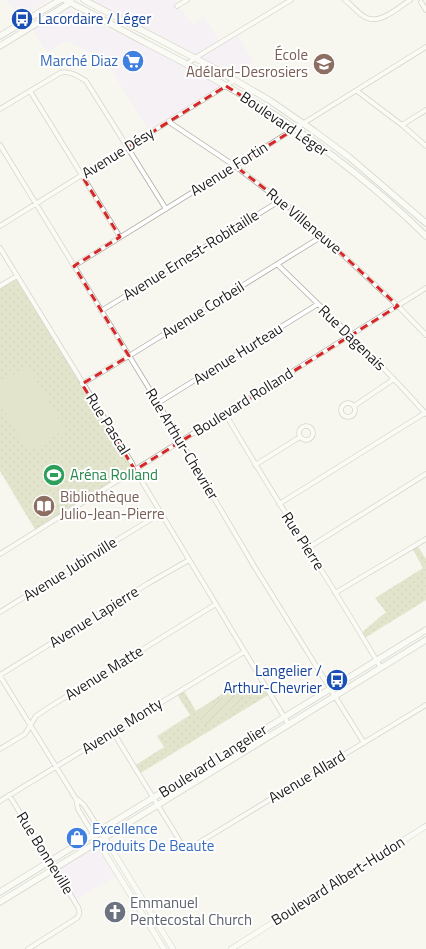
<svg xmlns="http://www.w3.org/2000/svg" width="426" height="949" font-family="'Titillium Web',sans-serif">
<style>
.commercial{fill:#f2e8fd}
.park{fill:url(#park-dots)}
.garden{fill:url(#garden-furrows)}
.pitch{fill:#c9cca3}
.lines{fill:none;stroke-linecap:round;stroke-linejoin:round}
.minor-casing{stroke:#acaba4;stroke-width:5.5}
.tertiary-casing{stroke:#acaba4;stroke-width:6}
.secondary-casing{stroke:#acaba4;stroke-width:7}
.minor{stroke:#fff;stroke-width:4}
.tertiary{stroke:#fff;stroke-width:5}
.secondary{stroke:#fff;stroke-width:5.5}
.marked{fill:none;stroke:#d62828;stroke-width:3;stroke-dasharray:8 5;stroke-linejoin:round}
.labels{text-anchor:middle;stroke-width:4;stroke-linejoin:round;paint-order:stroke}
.transit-label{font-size:15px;fill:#164399;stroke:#fff;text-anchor:start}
.education-label{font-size:15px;fill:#785e54;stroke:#fff;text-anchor:end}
.shop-label{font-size:15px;fill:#366cbe;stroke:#fff;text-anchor:end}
.street-label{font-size:15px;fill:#1c1b19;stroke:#fff}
.leisure-label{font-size:15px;fill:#27864d;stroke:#fff;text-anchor:start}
.worship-label{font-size:15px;fill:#5b616d;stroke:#fff;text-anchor:start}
</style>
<defs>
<pattern id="park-dots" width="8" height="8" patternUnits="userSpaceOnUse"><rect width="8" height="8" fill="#c9cca3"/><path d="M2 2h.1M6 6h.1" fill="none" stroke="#acaf8c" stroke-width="1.8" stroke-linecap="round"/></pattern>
<pattern id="garden-furrows" width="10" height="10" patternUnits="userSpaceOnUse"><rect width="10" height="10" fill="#c9cca3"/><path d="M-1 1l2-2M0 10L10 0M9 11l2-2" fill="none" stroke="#acaf8c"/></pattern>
</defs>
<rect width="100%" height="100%" fill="#f8f7ef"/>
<path class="commercial" d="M7 0H49L21 18Z
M85 0H175L193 25 204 17 220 42 236 33 254 62 230 77Z
M70 9 226 86 150 133 105 60 67 41 47 52 31 27Z
M98 842 119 874 79 898 75 902 54 869Z"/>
<path class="park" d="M17 276 135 470 36 531 0 471V286Z
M417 545 426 559V600L363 639 360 634 386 612 375 598 423 568 412 548Z
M239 683 248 695 266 688 270 694 139 774 134 766 164 747 157 736 190 715 176 693 183 689 196 711Z"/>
<path class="garden" d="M235 690 243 702 204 726 197 713Z"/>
<path class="pitch" d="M27 366 65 429 29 452 0 404V383Z"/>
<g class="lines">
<g class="minor-casing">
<path id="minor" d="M345 0C352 5 359 15 367 18 381 24 399 7 410 0
M421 2 426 10
M177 6 187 0
M187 64 195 58 291 0
M30 91 120 237
M357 91 402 125 426 146
M0 109 60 73C69 70 78 76 86 81L166 209
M169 122 235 166 302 217 398 306 426 335
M402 125 426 110
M0 145 158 403 254 566 364 743
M0 226 235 80
M0 248 132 463 135 470 289 725
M277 264C327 313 379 361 426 414
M74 266 426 47
M0 286 17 276
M101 311 281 200
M82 384 129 356 324 235
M341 410a7 7 0 1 1 14 0a7 7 0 1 1-14 0Z
M158 403 318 304
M354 406 394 379
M225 413C275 500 331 582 381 668
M299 433a7 7 0 1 1 14 0a7 7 0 1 1-14 0Z
M255 465 300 437
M279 504 425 413
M308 548 426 474
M0 554 426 288
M335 593 426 539
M0 612 161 513
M0 675 147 584 189 560
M0 676 76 799 78 809 93 834
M113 732 181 843C183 846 185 849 190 848L426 705
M0 749 25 734 36 716 51 706 216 604
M9 795 78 907C80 912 80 914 77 918L28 949
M77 799 84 805 100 830
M0 801 244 652"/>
</g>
<g class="tertiary-casing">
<path id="tertiary" d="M100 830 173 949
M93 834 164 949
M231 949 426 826"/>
</g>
<g class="secondary-casing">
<path id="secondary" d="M65 0C93 14 120 29 148 44 191 66 234 89 275 115 328 150 380 191 426 236
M84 0 212 67 269 100 314 131 349 157 426 223
M0 36 60 0
M0 46 70 3 71 0
M0 892 426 630
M0 902 426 640"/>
</g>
<use href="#minor" class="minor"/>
<use href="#tertiary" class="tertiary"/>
<use href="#secondary" class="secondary"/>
</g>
<path d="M0 0H426V949H0ZM226 86 295 129 235 166 302 217 398 306 135 470 82 384 129 356 74 266 120 237 82 176Z" fill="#f8f7ef" fill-opacity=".55" fill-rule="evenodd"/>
<path class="marked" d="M226 86 295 129 235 166 302 217 398 306 135 470 82 384 129 356 74 266 120 237 82 176Z"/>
<defs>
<g id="bus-disc" transform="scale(1.15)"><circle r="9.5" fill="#1a4fb4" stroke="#fff"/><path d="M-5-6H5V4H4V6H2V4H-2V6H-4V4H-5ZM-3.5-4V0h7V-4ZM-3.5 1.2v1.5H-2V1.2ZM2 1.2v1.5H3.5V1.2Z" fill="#fff"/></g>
<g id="supermarket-disc" transform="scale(1.15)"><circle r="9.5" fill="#3f7fe0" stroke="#fff"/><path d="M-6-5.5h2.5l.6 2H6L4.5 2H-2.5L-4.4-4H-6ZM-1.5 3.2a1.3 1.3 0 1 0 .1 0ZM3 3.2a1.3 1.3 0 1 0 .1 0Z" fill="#fff"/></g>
<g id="school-disc" transform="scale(1.15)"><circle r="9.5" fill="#8d6e63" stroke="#fff"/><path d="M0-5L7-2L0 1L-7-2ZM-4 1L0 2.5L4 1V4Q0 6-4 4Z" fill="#fff"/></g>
<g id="stadium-disc" transform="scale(1.15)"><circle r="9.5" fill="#2e9e5b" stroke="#fff"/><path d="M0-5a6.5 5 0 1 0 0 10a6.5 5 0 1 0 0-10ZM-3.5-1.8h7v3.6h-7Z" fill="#fff"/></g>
<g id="library-disc" transform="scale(1.15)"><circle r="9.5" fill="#8d6e63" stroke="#fff"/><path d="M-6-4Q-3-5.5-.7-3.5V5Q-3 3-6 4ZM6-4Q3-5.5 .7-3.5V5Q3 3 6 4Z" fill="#fff"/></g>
<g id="shop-disc" transform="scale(1.15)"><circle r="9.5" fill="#3f7fe0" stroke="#fff"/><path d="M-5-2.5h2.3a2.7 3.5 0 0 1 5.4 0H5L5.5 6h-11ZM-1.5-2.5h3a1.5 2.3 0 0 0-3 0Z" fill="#fff"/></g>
<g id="church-disc" transform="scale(1.15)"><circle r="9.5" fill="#6b7280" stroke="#fff"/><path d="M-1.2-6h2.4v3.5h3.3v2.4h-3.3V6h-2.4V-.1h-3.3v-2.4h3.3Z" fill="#fff"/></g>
</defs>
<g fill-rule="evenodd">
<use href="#bus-disc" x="22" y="19"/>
<use href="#supermarket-disc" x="133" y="61"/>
<use href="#school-disc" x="324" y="64"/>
<use href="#stadium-disc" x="54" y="475"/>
<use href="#library-disc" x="44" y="506"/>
<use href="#bus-disc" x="337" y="680"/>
<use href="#shop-disc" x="77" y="838"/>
<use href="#church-disc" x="115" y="912"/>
</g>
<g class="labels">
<g class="transit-label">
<text x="38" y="24">Lacordaire / Léger</text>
<text x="322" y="676" text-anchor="end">Langelier /<tspan x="322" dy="17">Arthur-Chevrier</tspan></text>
</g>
<g class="education-label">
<text x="308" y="60">École<tspan x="308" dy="17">Adélard-Desrosiers</tspan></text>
<text x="60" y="502" text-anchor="start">Bibliothèque<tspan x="60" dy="17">Julio-Jean-Pierre</tspan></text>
</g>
<g class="shop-label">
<text x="118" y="66">Marché Diaz</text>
<text x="92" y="834" text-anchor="start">Excellence<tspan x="92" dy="17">Produits De Beaute</tspan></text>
</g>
<g class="street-label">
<text transform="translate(284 124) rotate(34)" y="5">Boulevard Léger</text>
<text transform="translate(118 153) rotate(-32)" y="5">Avenue Désy</text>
<text transform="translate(229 169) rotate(-32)" y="5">Avenue Fortin</text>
<text transform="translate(304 221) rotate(40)" y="5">Rue Villeneuve</text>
<text transform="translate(191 255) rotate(-32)" y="5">Avenue Ernest-Robitaille</text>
<text transform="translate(203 310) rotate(-32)" y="5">Avenue Corbeil</text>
<text transform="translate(352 338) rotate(44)" y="5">Rue Dagenais</text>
<text transform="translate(238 354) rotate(-32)" y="5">Avenue Hurteau</text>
<text transform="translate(243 402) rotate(-32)" y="5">Boulevard Rolland</text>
<text transform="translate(108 424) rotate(58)" y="5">Rue Pascal</text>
<text transform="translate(182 444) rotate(59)" y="5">Rue Arthur-Chevrier</text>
<text transform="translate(303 541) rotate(57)" y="5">Rue Pierre</text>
<text transform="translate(70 569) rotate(-32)" y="5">Avenue Jubinville</text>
<text transform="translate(94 617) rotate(-32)" y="5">Avenue Lapierre</text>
<text transform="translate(104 673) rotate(-32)" y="5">Avenue Matte</text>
<text transform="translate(122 726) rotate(-32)" y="5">Avenue Monty</text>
<text transform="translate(213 761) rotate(-32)" y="5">Boulevard Langelier</text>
<text transform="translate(307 777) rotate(-31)" y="5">Avenue Allard</text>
<text transform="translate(45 853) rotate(58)" y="5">Rue Bonneville</text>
<text transform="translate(338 881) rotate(-32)" y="5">Boulevard Albert-Hudon</text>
</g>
<g class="leisure-label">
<text x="70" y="480">Aréna Rolland</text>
</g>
<g class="worship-label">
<text x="130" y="908">Emmanuel<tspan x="130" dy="17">Pentecostal Church</tspan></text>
</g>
</g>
</svg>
